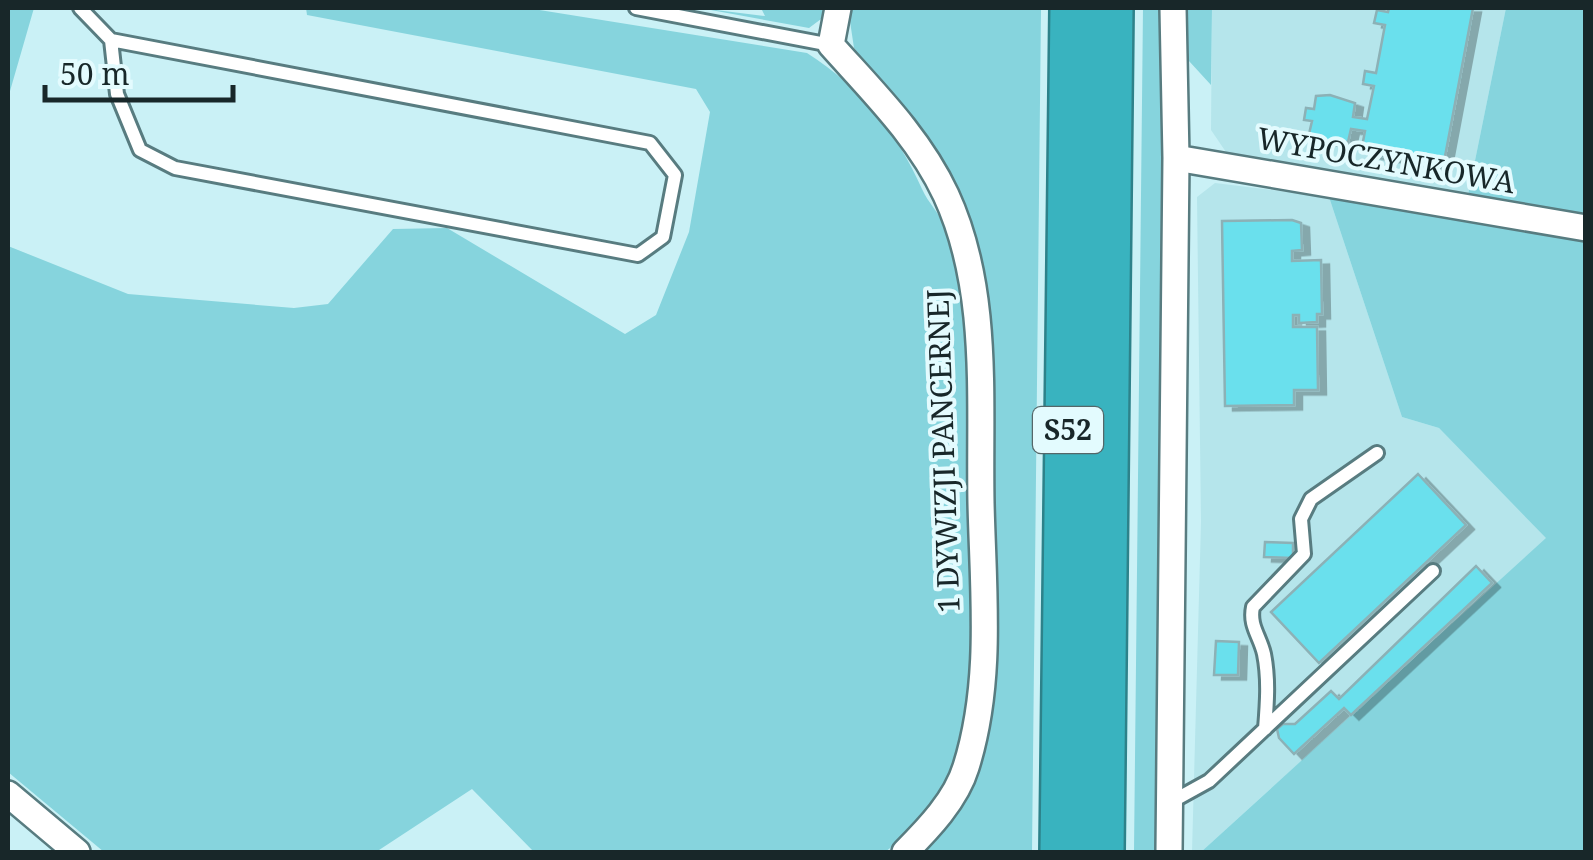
<svg xmlns="http://www.w3.org/2000/svg" width="1593" height="860" font-family="'Noto Serif',serif">
<style>
.built{fill:#b5e5eb}
.green{fill:#86d4dd}
.building{fill:#6ae0ed;stroke:#8cb1b6;stroke-width:2.5;filter:url(#shadow)}
.lines{fill:none;stroke-linecap:round;stroke-linejoin:round}
.service-casing{stroke:#587c80;stroke-width:18}
.minor-casing{stroke:#587c80;stroke-width:30}
.motorway-casing{stroke:#2d828a;stroke-width:50}
.service{stroke:#fff;stroke-width:12}
.minor{stroke:#fff;stroke-width:25}
.motorway{stroke:#39b3bf;stroke-width:45}
.labels{text-anchor:middle;stroke-width:8;stroke-linejoin:round;paint-order:stroke}
.shield{fill:#e3fbfe;stroke:#556769;stroke-width:2.5}
.shield-label{font-size:28px;font-weight:bold;fill:#182729}
.street-label{font-size:30px;fill:#182729;stroke:#e3fbfe}
</style>
<defs>
<filter id="shadow"><feDropShadow dx="8" dy="4.5" stdDeviation="0" flood-color="#0004"/></filter>
</defs>
<rect width="100%" height="100%" fill="#caf1f6"/>
<path class="built" d="M1212 8H1506L1467 200 1228 155 1211 130Z
M1215 183 1329 197 1402 417 1439 428 1547 538 1201 852H1192L1201 522 1197 197Z"/>
<path class="green" d="M8 8H34L8 98Z
M306 8H527L807 53C860 87 897 132 922 189 928 203 940 213 945 228 975 329 969 441 970 545 970 619 978 700 952 771 940 802 911 832 885 852H534L472 789 376 852H104L8 772V246L128 294 294 308 328 304 393 229 447 228 625 334 656 315 689 232 710 112 696 89 307 15Z
M700 8 765 16 761 8H824L821 19 809 28Z
M848 8H1041L1032 852H924C974 807 990 744 995 680L985 288 978 251 964 210 907 113 854 48Z
M1143 8H1166L1160 852H1134Z
M1177 8H1212L1211 85 1178 49Z
M1506 8H1585V217L1467 200Z
M1329 197 1585 239V852H1201L1546 538 1439 428 1402 417Z"/>
<path class="building" d="M1389 8H1473L1443 167 1361 152 1365 131 1351 129 1348 142 1322 140 1309 134 1312 121 1304 120 1306 108 1314 109 1316 96 1330 95 1355 103 1353 117 1367 119 1374 86 1363 84 1365 71 1376 73 1385 25 1374 23 1377 10 1388 12Z
M1292 220 1301 223 1302 250 1292 251V261L1321 260 1322 314H1317V322L1299 323V315H1293V327H1317L1318 390H1294V405L1225 406 1222 221Z
M1418 474 1466 525 1319 663 1271 612Z
M1265 542 1293 543V558L1264 557Z
M1476 566 1492 583 1351 715 1344 708 1294 754 1279 738 1277 729 1283 724H1295L1331 691 1339 699Z
M1216 641 1239 642 1238 675H1214Z"/>
<g class="lines">
<g class="service-casing">
<path id="service" d="M80 8 111 40 650 143 675 175 663 237 638 255 175 168 140 150 117 94 111 40
M636 8 831 45
M1265 729C1267 704 1269 679 1264 654 1260 636 1249 626 1253 607L1304 554 1301 519 1311 499 1377 453
M1171 802 1209 781 1433 571"/>
</g>
<g class="minor-casing">
<path id="minor" d="M838 8 831 45C873 92 919 137 946 195 990 290 979 401 981 503 983 591 993 681 966 767 956 800 928 829 905 852
M1176 158 1586 228
M8 794 77 852
M1169 852 1176 158 1173 8"/>
</g>
<g class="motorway-casing">
<path id="motorway" d="M1063 852 1073 8
M1101 852 1110 8"/>
</g>
<use href="#service" class="service"/>
<use href="#minor" class="minor"/>
<use href="#motorway" class="motorway"/>
</g>
<g class="labels">
<rect class="shield" x="1033" y="407" width="70" height="46" rx="8"/>
<g class="shield-label">
<text x="1068" y="440">S52</text>
</g>
<g class="street-label">
<text transform="translate(1386 161) rotate(10)" y="10">WYPOCZYNKOWA</text>
<text transform="translate(944 451) rotate(-92)" y="10">1 DYWIZJI PANCERNEJ</text>
</g>
</g>
<rect width="1593" height="860" fill="none" stroke="#182729" stroke-width="20"/>
<path d="M45 85v15h188v-15" fill="none" stroke="#182729" stroke-width="5"/>
<text x="60" y="85" font-size="30" fill="#182729" stroke="#e3fbfe" stroke-width="8" paint-order="stroke">50 m</text>
</svg>
